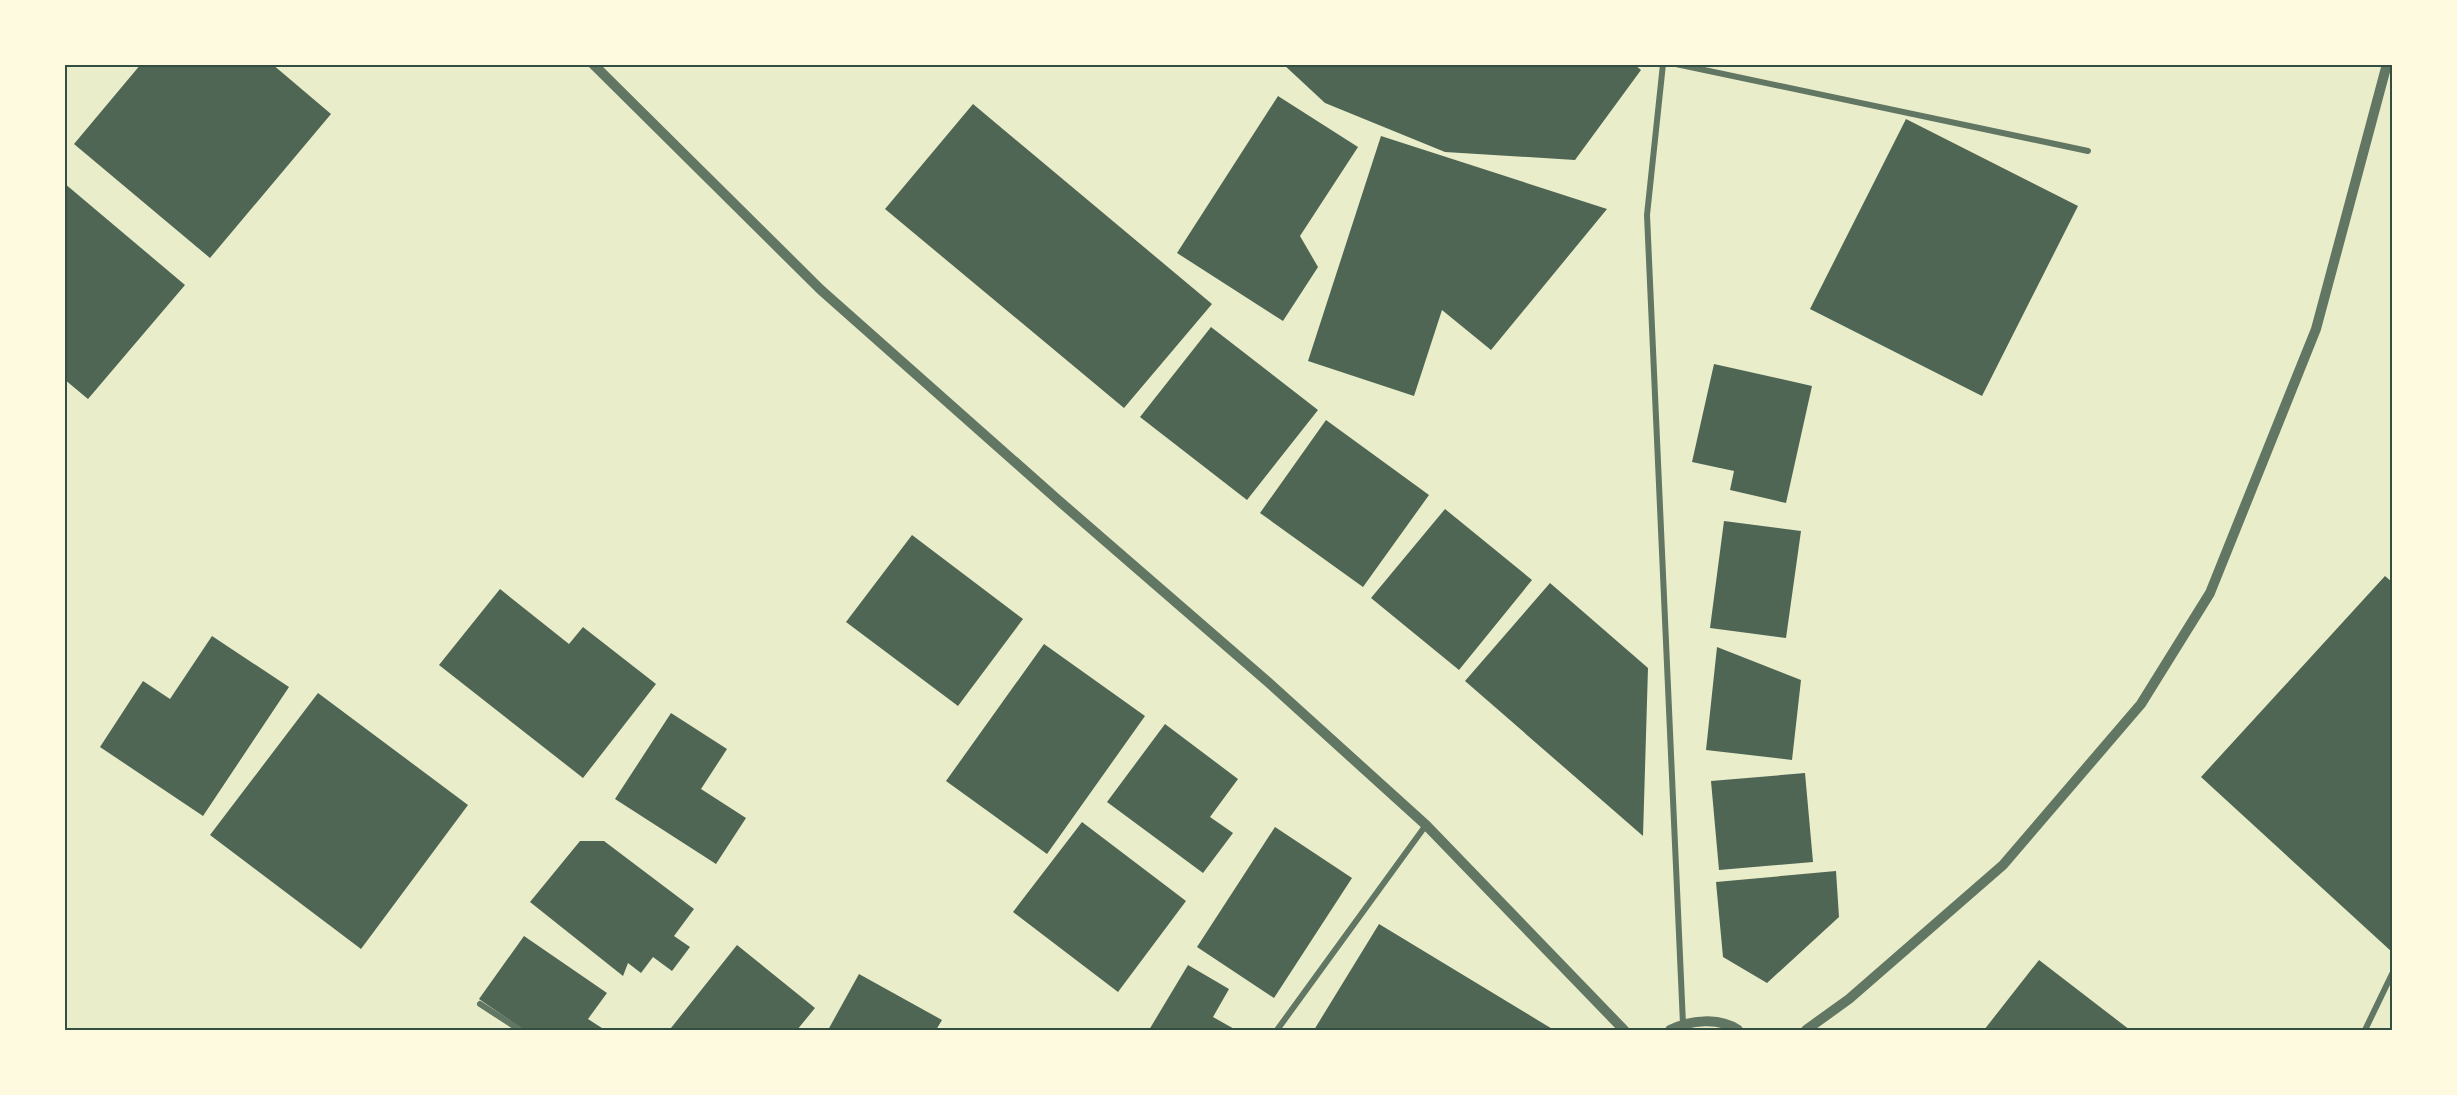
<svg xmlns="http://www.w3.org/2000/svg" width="2457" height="1095" font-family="Manrope,sans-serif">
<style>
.building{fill:#4f6655}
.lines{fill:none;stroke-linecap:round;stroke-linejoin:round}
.minor{stroke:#617663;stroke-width:6}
.tertiary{stroke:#617663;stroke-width:10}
.neatline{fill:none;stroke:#344e41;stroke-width:2}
</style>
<rect width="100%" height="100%" fill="#e9edc9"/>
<path class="building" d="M141 64H272L331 114 210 258 74 144Z
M1283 64H1634L1641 70 1575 160 1445 152 1325 103Z
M1278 96 1358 147 1300 236 1318 267 1283 321 1177 253Z
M973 104 1212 304 1124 408 885 209Z
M1906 119 2078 206 1982 396 1810 309Z
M1381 136 1607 209 1491 350 1442 310 1414 396 1308 361Z
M64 183 185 285 88 399 64 379Z
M1211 327 1318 410 1247 500 1140 417Z
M1714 364 1812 386 1786 503 1730 490 1734 471 1692 462Z
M1326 420 1429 495 1363 587 1260 513Z
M1445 509 1532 580 1459 670 1371 598Z
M1724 521 1801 531 1786 638 1710 628Z
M912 535 1023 619 958 706 846 622Z
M2385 576 2392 582V952L2201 777Z
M1550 583 1648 668 1643 836 1465 681Z
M500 589 569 644 583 627 656 684 583 778 439 665Z
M212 636 289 687 203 816 100 747 143 681 170 699Z
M1044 644 1145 716 1047 854 946 781Z
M1717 647 1801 680 1792 760 1706 750Z
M318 693 468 805 361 949 210 835Z
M671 713 727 749 701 789 746 818 716 864 615 799Z
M1165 724 1238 779 1210 817 1233 833 1203 873 1107 802Z
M1805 773 1813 862 1719 870 1711 781Z
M1082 822 1186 901 1118 992 1013 912Z
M1275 827 1352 878 1274 998 1197 947Z
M580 841H604L694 909 674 936 690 947 672 971 653 957 641 973 628 963 623 976 530 902Z
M1836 871 1839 917 1767 983 1723 957 1716 882Z
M1379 924 1554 1030H1314Z
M524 936 607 993 588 1019 605 1030H524L479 999Z
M737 945 815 1008 797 1030H675L671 1028Z
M2039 960 2130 1030H1984Z
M1188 965 1229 989 1213 1017 1236 1030H1149Z
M859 974 942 1020 936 1030H828Z"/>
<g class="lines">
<path class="minor" d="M1663 64 1647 215 1683 1024
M1676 64 2088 151
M480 1004 520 1030
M1277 1030 1426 825
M2365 1030 2392 974"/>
<path class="tertiary" d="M593 64 821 290 1058 500 1268 682 1426 825 1624 1030
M1670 1030C1690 1020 1719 1017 1738 1030
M1806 1030 1849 999 2003 865 2141 704 2210 593 2316 329 2387 64"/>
</g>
<rect width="2457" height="1095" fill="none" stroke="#fefae0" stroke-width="132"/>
<rect x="66" y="66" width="2325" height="963" class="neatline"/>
</svg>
